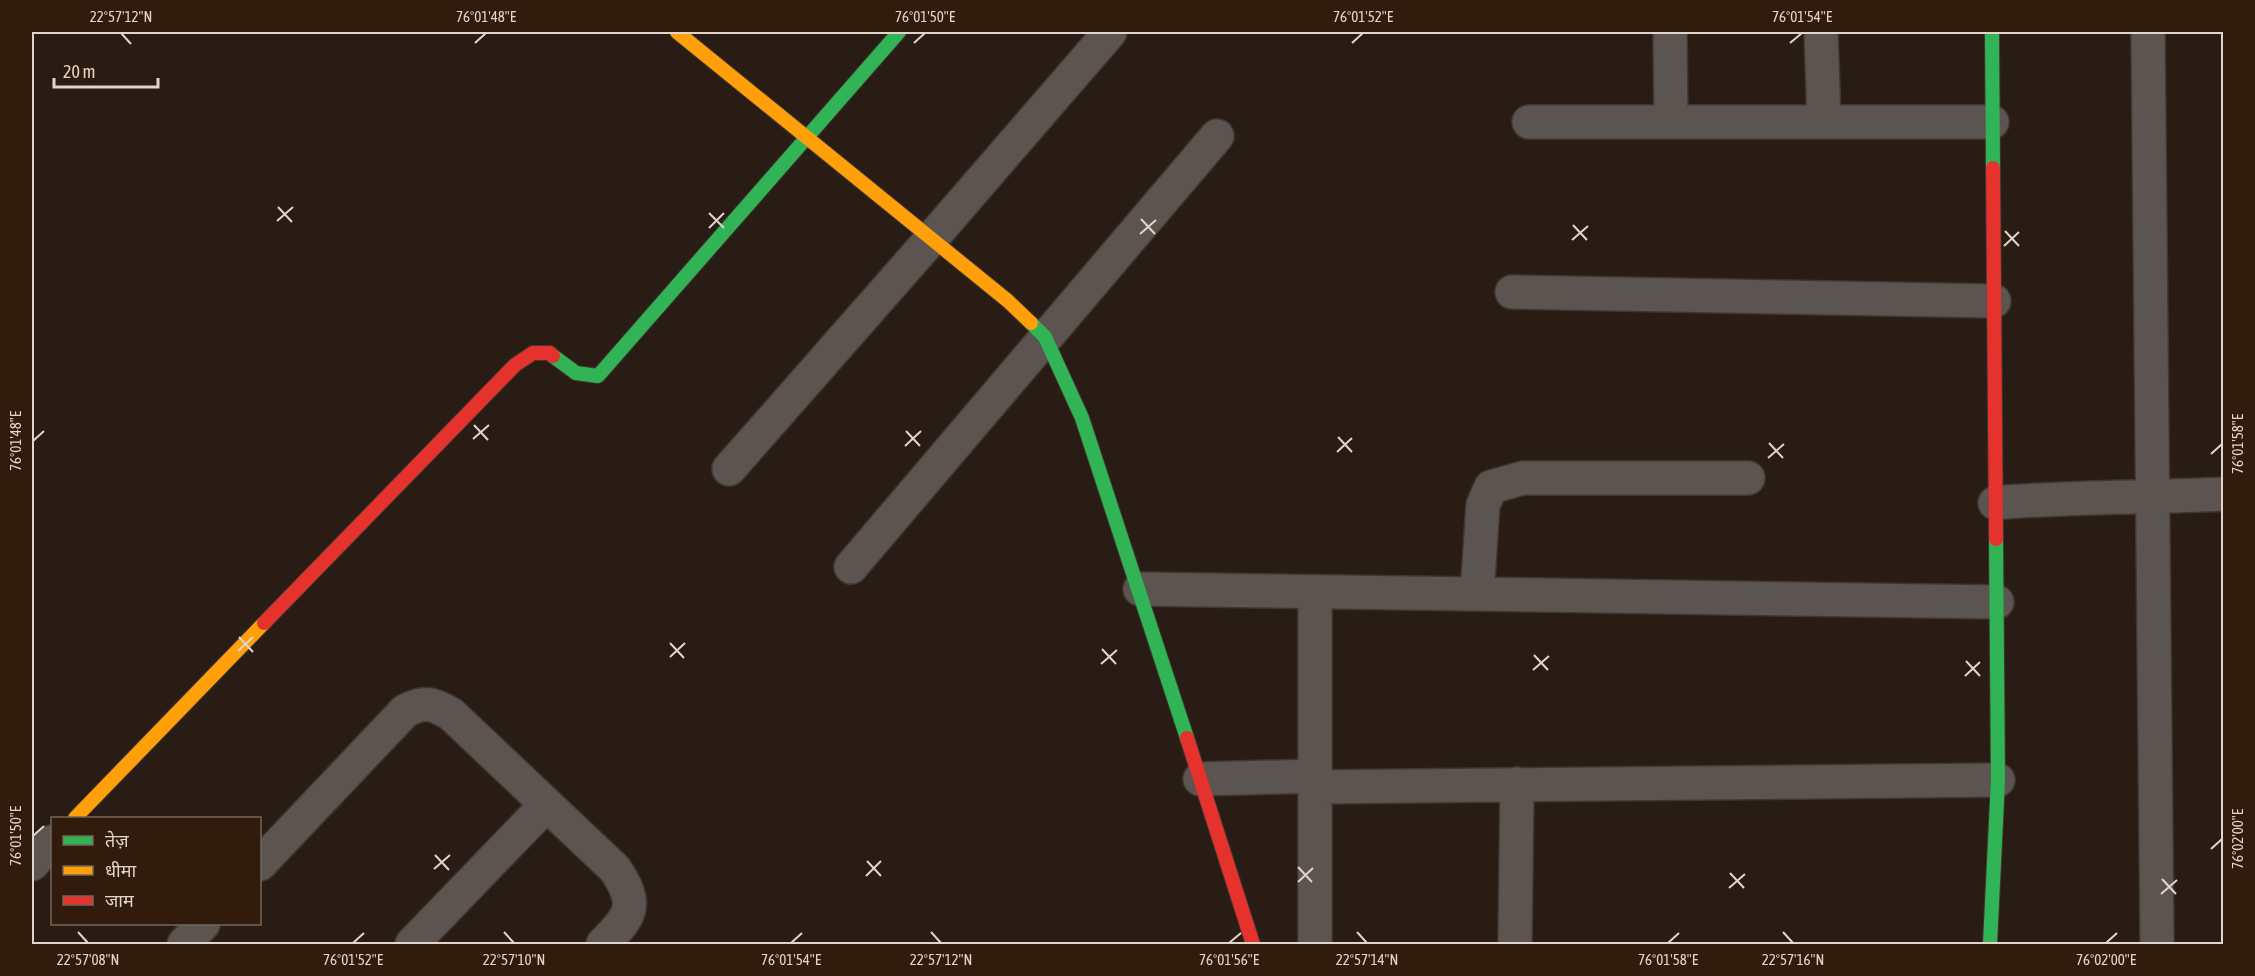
<svg xmlns="http://www.w3.org/2000/svg" width="2255" height="976" font-family="'Asap Condensed','Noto Sans Devanagari',sans-serif">
<style>
.lines{fill:none;stroke-linecap:round;stroke-linejoin:round}
.street-casing{stroke:#40372f;stroke-width:36}
.fast-casing{stroke:#40372f;stroke-width:16}
.slow-casing{stroke:#40372f;stroke-width:16}
.jam-casing{stroke:#40372f;stroke-width:16}
.street{stroke:#5c5450;stroke-width:33}
.fast{stroke:#30b455;stroke-width:14}
.slow{stroke:#ff9f0a;stroke-width:14}
.jam{stroke:#e5322d;stroke-width:14}
.ticks{fill:none;stroke:#e2d4ca;stroke-width:2}
.neatline{fill:none;stroke:#e2d4ca;stroke-width:2}
.ticks-label{font-size:15px;text-anchor:middle;fill:#e2d4ca}
</style>
<rect width="100%" height="100%" fill="#281c14"/>
<g class="lines">
<g class="street-casing">
<path id="street" d="M1670 32 1671 122
M1821 32 1824 122
M2148 32 2157 944
M1529 122H1992
M1512 292 1994 301
M729 469 932 238 1110 32
M1995 503C2071 496 2148 498 2224 494
M851 567 1217 136
M1140 589 1997 602
M1477 594 1483 505 1491 487 1523 478H1748
M1200 779 1315 776
M1315 787 1998 780
M32 864 52 842
M260 864 405 711C425 701 432 703 451 714L615 869C639 905 632 915 603 944
M184 944 203 924
M412 944 546 805
M1315 944V592
M1515 944 1517 784"/>
</g>
<g class="fast-casing">
<path id="fast" d="M1992 32 1993 168
M1031 323 1045 337 1082 418 1187 738
M553 356 576 373 598 376 899 32
M1990 944 1998 780 1996 539"/>
</g>
<g class="slow-casing">
<path id="slow" d="M677 32 1008 301 1031 323
M75 818 264 623"/>
</g>
<g class="jam-casing">
<path id="jam" d="M1993 168 1996 539
M264 623 515 365 533 353H550L553 356
M1187 738 1253 944"/>
</g>
<use href="#street" class="street"/>
<use href="#fast" class="fast"/>
<use href="#slow" class="slow"/>
<use href="#jam" class="jam"/>
</g>
<path class="ticks" d="M121 33 131 44M475 43 486 33M914 43 925 33M1352 43 1363 33M1790 43 1802 33M278 207 292 222M709 213 724 228M1141 219 1155 234M277 221 293 207M1573 225 1587 240M709 228 724 213M2005 231 2019 246M1140 234 1156 220M1572 240 1588 226M2004 246 2019 232M474 425 488 440M906 431 920 446M1338 437 1352 452M473 439 489 425M33 441 44 431M1769 443 1783 458M905 446 921 431M1337 452 1352 438M2211 454 2222 444M1768 458 1784 444M239 637 253 652M670 643 684 658M1102 649 1116 664M238 651 253 637M1534 655 1548 670M670 657 685 643M1966 661 1980 676M1101 664 1117 650M1533 670 1549 656M1965 676 1980 662M33 836 44 826M2211 849 2222 839M435 855 449 870M867 861 881 876M1298 867 1312 882M434 869 450 855M1730 873 1744 888M866 876 881 861M2162 879 2176 894M1298 882 1313 868M1729 888 1745 874M2161 894 2177 880M78 932 88 943M504 932 514 943M931 932 941 943M1357 932 1367 943M1783 932 1793 943M353 943 364 933M791 943 802 933M1229 943 1241 933M1668 943 1679 933M2106 943 2117 933"/>
<rect width="2255" height="976" fill="none" stroke="#301b0c" stroke-width="66"/>
<rect x="51" y="817" width="210" height="108" fill="#301b0c" stroke="#776558" stroke-width="1.5"/>
<rect x="63" y="836" width="30" height="9" fill="#30b455" stroke="#776558" stroke-width="1.5"/>
<text x="105" y="847" font-size="18" fill="#e2d4ca">तेज़</text>
<rect x="63" y="866" width="30" height="9" fill="#ff9f0a" stroke="#776558" stroke-width="1.5"/>
<text x="105" y="877" font-size="18" fill="#e2d4ca">धीमा</text>
<rect x="63" y="896" width="30" height="9" fill="#e5322d" stroke="#776558" stroke-width="1.5"/>
<text x="105" y="907" font-size="18" fill="#e2d4ca">जाम</text>
<path d="M54 78v9h104v-9" fill="none" stroke="#e2d4ca" stroke-width="3"/>
<text x="63" y="78" font-size="18" fill="#e2d4ca" stroke="#301b0c" stroke-width="4.5" paint-order="stroke">20 m</text>
<rect x="33" y="33" width="2189" height="910" class="neatline"/>
<g class="ticks-label">
<text x="121" y="22">22°57'12"N</text>
<text x="486" y="22">76°01'48"E</text>
<text x="925" y="22">76°01'50"E</text>
<text x="1363" y="22">76°01'52"E</text>
<text x="1802" y="22">76°01'54"E</text>
<text transform="translate(16 441) rotate(-90)" y="5">76°01'48"E</text>
<text transform="translate(2238 444) rotate(-90)" y="5">76°01'58"E</text>
<text transform="translate(16 836) rotate(-90)" y="5">76°01'50"E</text>
<text transform="translate(2238 839) rotate(-90)" y="5">76°02'00"E</text>
<text x="88" y="965">22°57'08"N</text>
<text x="353" y="965">76°01'52"E</text>
<text x="514" y="965">22°57'10"N</text>
<text x="791" y="965">76°01'54"E</text>
<text x="941" y="965">22°57'12"N</text>
<text x="1229" y="965">76°01'56"E</text>
<text x="1367" y="965">22°57'14"N</text>
<text x="1668" y="965">76°01'58"E</text>
<text x="1793" y="965">22°57'16"N</text>
<text x="2106" y="965">76°02'00"E</text>
</g>
</svg>
